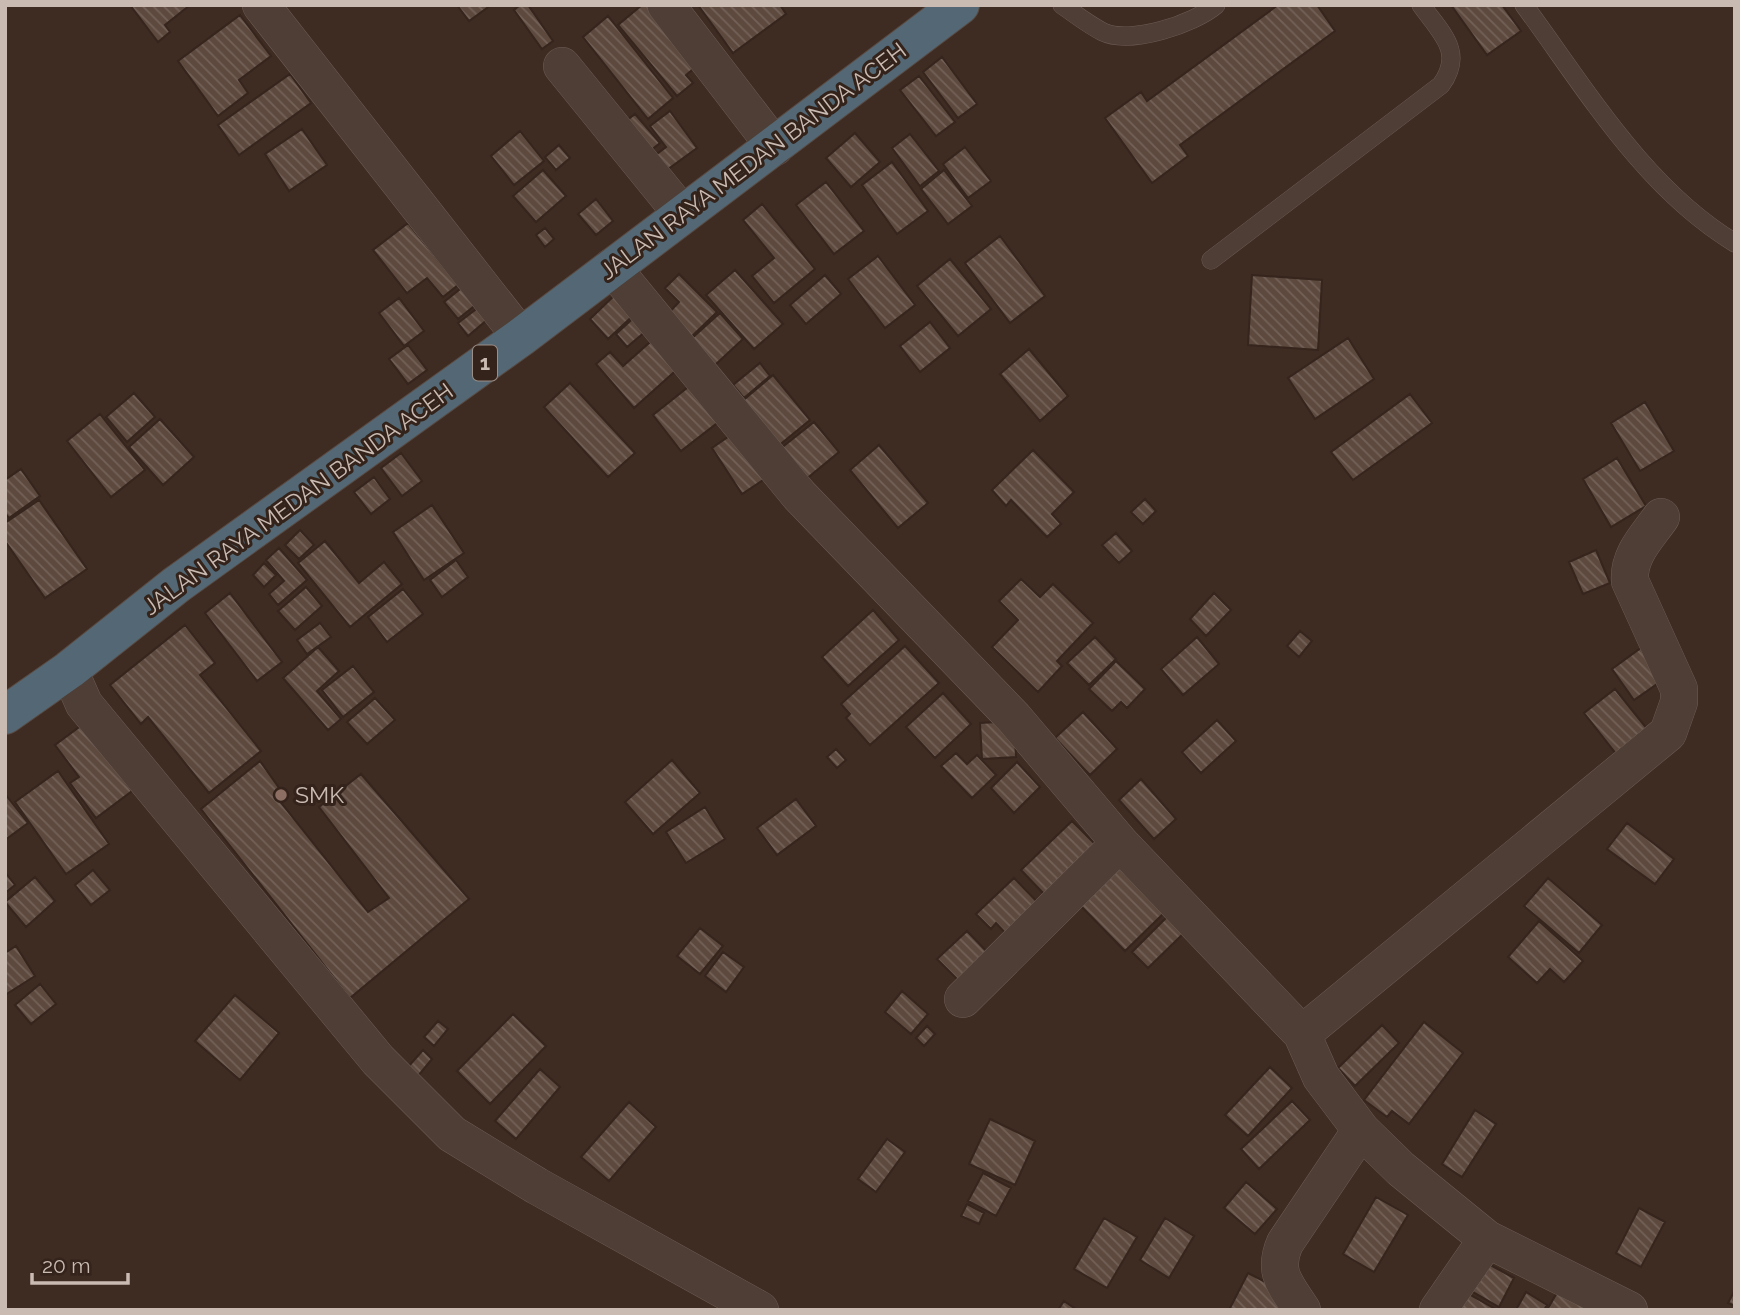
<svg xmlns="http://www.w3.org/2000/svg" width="1740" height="1315" font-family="Raleway,sans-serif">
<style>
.building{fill:url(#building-back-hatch);stroke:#35251d;stroke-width:2}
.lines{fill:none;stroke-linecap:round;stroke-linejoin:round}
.lane-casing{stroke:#6c5c54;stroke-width:19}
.street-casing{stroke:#6c5c54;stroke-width:38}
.highway-casing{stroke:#594941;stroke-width:40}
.lane{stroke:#4e3e36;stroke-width:18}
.street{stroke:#4e3e36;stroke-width:37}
.highway{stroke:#536874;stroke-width:38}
.education-dot{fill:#8d6e63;stroke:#33231b;stroke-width:2.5}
.labels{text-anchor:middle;stroke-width:6;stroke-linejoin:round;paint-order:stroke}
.shield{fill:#33231b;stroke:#9c8d85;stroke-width:2}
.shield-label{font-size:21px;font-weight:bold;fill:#c9bab2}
.street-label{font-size:23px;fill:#c9bab2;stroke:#33231b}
.poi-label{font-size:23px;fill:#c9bab2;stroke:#33231b;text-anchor:start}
</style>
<defs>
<pattern id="building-back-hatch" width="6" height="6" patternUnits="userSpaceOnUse" patternTransform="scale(1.75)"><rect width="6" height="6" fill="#5d493e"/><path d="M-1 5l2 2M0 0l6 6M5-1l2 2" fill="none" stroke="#736158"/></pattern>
</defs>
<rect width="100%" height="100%" fill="#3e2b22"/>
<path class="building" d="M130 5H190L165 25 170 32 158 42Z
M457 5H491L469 21Z
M520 5H528L553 41 542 49 514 10Z
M642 5H649L699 64 686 75 693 83 677 96 618 25Z
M698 5H780L786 14 733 53Z
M1278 5H1317L1335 31 1180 145 1188 156 1152 183 1105 118 1141 92 1147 101Z
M1451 5H1502L1521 31 1487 55Z
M240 15 271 56 239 80 248 93 218 116 178 61Z
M608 16 673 98 648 119 583 37Z
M942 57 977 104 958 118 923 72Z
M290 74 311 103 239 155 218 125Z
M919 76 955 122 936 136 900 90Z
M670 111 697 148 664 172 653 157 666 147 650 126Z
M635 114 660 143 646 154 621 125Z
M302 129 327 165 289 191 265 154Z
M520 131 544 161 514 185 491 156Z
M855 133 880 162 851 187 826 158Z
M910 134 939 171 920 186 892 148Z
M559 145 570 158 556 170 545 157Z
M965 147 991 181 968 198 943 164Z
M892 162 928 211 897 234 862 185Z
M543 170 566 196 536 222 513 196Z
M944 170 972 206 948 224 921 189Z
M826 182 864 231 834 254 796 205Z
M596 199 613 221 596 235 578 214Z
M762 204 815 269 774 303 752 276 774 258 743 220Z
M408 223 458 285 443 297 427 278 407 293 373 250Z
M545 228 554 239 545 247 536 235Z
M1000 236 1045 296 1010 323 965 263Z
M878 256 915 305 885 328 848 279Z
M950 259 991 309 958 336 917 286Z
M735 270 783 324 754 349 706 295Z
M679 274 717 312 686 342 663 319 679 302 665 288Z
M825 275 841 294 806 324 790 305Z
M1252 275 1322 280 1318 350 1248 345Z
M464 286 478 303 458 319 444 302Z
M620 290 639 310 608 339 590 319Z
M399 298 424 331 404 346 379 313Z
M479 307 488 319 468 336 458 323Z
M640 312 652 326 627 347 616 334Z
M720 313 743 339 715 365 691 339Z
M930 322 950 348 920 372 900 346Z
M657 336 682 365 634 408 596 364 610 352 623 366Z
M1348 338 1374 379 1315 419 1288 378Z
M408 345 427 370 408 384 389 359Z
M1029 349 1068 396 1040 421 1000 374Z
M760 363 770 376 744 398 733 385Z
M773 375 810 420 777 447 740 403Z
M570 383 635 453 608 477 544 407Z
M692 384 721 420 681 451 653 415Z
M134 393 155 417 127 442 106 417Z
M1410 394 1432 423 1353 480 1331 452Z
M1645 402 1674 451 1640 471 1611 423Z
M100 414 145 470 111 497 67 441Z
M160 419 194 457 163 485 129 447Z
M814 422 839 452 805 480 780 449Z
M741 428 772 474 742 494 712 448Z
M879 445 928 503 898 528 850 470Z
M1033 450 1074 492 1052 514 1061 524 1047 537 1011 500 1006 506 992 490Z
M401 453 422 481 402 496 381 468Z
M1617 458 1646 506 1611 527 1583 479Z
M21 469 40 496 9 518 5 513V480Z
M374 477 390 499 371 514 354 492Z
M1145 499 1156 511 1143 524 1131 512Z
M39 500 87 569 45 598 5 541V523Z
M432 505 464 553 424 580 393 532Z
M300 530 314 545 299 559 285 545Z
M1116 533 1132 551 1119 563 1102 545Z
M325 541 359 583 384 562 402 584 350 627 298 563Z
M279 548 307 580 278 605 269 594 284 581 266 560Z
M1596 550 1610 583 1583 594 1569 562Z
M456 560 468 577 442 597 430 580Z
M264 563 276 575 264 587 253 575Z
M1021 579 1040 597 1053 584 1093 623 1057 661 1062 666 1038 692 992 647 1018 620 999 601Z
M306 587 322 606 295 630 278 611Z
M403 589 423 614 387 642 368 617Z
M230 593 282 662 257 681 205 613Z
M1214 593 1231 610 1206 636 1190 619Z
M873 610 899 640 848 686 822 657Z
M320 623 331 637 307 654 297 640Z
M185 625 215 663 200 675 261 751 209 793 148 717 141 724 110 685Z
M1300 631 1312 641 1299 657 1287 646Z
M1095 637 1116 659 1089 685 1067 663Z
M1197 637 1219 664 1183 695 1161 669Z
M1645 645 1667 677 1634 700 1612 669Z
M905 646 939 683 870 745 846 718 850 714 841 704Z
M318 647 339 671 317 691 341 719 328 730 283 678Z
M1116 661 1145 689 1127 708 1121 702 1112 711 1089 689Z
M353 666 374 692 343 717 322 690Z
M1615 689 1652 735 1621 760 1584 713Z
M943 693 971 724 935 758 906 727Z
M375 698 395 720 367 744 347 722Z
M1083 712 1117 749 1090 775 1055 738Z
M1217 720 1236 741 1201 773 1182 752Z
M1014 721 1016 757 982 759 980 723Z
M82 725 132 791 96 818 70 783 79 777 55 745Z
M836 749 846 760 837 768 827 757Z
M956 753 967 764 977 755 996 775 972 798 941 766Z
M672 760 700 793 653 834 625 802Z
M260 761 284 795 279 800 368 912 389 898 319 807 361 774 469 899 350 998 201 809Z
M1017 762 1040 787 1014 813 991 788Z
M58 771 109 844 66 874 15 802Z
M1141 779 1176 819 1154 839 1119 800Z
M5 794 28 823 5 840Z
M796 799 816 826 777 855 757 828Z
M705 807 725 839 686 863 666 832Z
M1072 821 1095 844 1045 895 1021 870Z
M1627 823 1674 859 1655 884 1607 849Z
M1117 860 1166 911 1125 951 1076 901Z
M93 870 110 890 91 905 75 885Z
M5 872 15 885 5 893Z
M35 877 55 901 26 927 5 902Z
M1014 878 1045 910 1013 941 996 923 991 929 976 914Z
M1548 878 1602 925 1579 953 1524 906Z
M1171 913 1187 930 1148 968 1132 952Z
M1539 921 1583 961 1564 982 1550 969 1537 983 1508 957Z
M700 928 723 946 700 974 677 956Z
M967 931 991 956 962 984 937 959Z
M16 946 35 976 5 995V953Z
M723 952 744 967 726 992 705 976Z
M40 984 56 1004 31 1024 15 1005Z
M902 991 928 1014 911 1034 885 1012Z
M235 995 279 1033 240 1080 195 1041Z
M513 1014 546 1046 490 1104 457 1071Z
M438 1021 448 1029 434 1046 424 1037Z
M1424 1022 1463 1053 1409 1124 1392 1111 1387 1117 1364 1100Z
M1382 1025 1399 1043 1355 1086 1338 1068Z
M927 1026 935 1034 924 1046 916 1038Z
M423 1050 432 1059 418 1076 408 1067Z
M1270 1067 1292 1088 1248 1136 1225 1115Z
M540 1069 560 1087 516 1139 495 1121Z
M1292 1101 1310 1120 1259 1169 1241 1149Z
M629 1102 656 1127 609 1181 581 1157Z
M1475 1110 1496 1124 1462 1177 1442 1164Z
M990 1119 1035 1141 1015 1185 969 1164Z
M887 1139 905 1152 876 1192 858 1179Z
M983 1173 1011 1188 996 1216 968 1201Z
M1246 1182 1277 1209 1255 1234 1224 1208Z
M1376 1197 1408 1215 1374 1272 1343 1254Z
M967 1204 984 1213 979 1224 961 1216Z
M1639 1208 1665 1222 1641 1267 1616 1253Z
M1104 1218 1137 1237 1107 1288 1074 1269Z
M1165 1218 1194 1236 1169 1278 1140 1260Z
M1483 1261 1514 1278 1499 1307 1468 1289Z
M1248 1273 1287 1293 1278 1310H1229Z
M1735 1290V1306L1728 1303Z
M1558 1291 1585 1307 1584 1310H1547Z
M1465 1292 1497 1310H1459Z
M1526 1292 1547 1305 1544 1310H1516Z
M1064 1301 1077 1310H1058Z"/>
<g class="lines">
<g class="lane-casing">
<path id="lane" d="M1062 5C1075 14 1089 25 1103 32 1130 45 1194 24 1216 5
M1524 5C1586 89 1644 188 1735 243
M1211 260 1441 85C1465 52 1441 33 1421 5"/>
</g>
<g class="street-casing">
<path id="street" d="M261 5 521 337
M666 5 775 147
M562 66 683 215
M612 267 799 495 1014 718 1120 843 1302 1034 1321 1077 1361 1130 1401 1169 1487 1239 1629 1310
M69 670 84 704 378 1060 452 1134 537 1186 760 1310
M963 999 1120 843
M1302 1034 1668 733 1679 702V689L1630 581C1628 555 1647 537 1661 517
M1302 1310C1286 1285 1272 1273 1285 1243L1361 1130
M1438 1310 1487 1239"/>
</g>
<g class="highway-casing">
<path id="highway" d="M5 715 69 670 176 585 521 337 960 5"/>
</g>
<use href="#lane" class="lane"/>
<use href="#street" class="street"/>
<use href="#highway" class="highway"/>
</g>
<circle class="education-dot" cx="281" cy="795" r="7"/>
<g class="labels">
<rect class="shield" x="473" y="345.5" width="24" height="35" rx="5"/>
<g class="shield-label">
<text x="485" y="370">1</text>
</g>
<g class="street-label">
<text transform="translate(753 161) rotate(-37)" y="8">JALAN RAYA MEDAN BANDA ACEH</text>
<text transform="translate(298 499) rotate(-36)" y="8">JALAN RAYA MEDAN BANDA ACEH</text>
</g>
<g class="poi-label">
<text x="295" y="803">SMK</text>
</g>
</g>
<rect width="1740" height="1315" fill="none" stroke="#c9bab2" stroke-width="14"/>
<path d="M32 1273v10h96v-10" fill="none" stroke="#c9bab2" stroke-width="3.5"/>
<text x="42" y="1273" font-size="21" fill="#c9bab2" stroke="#33231b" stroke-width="5" paint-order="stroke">20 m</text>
</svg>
